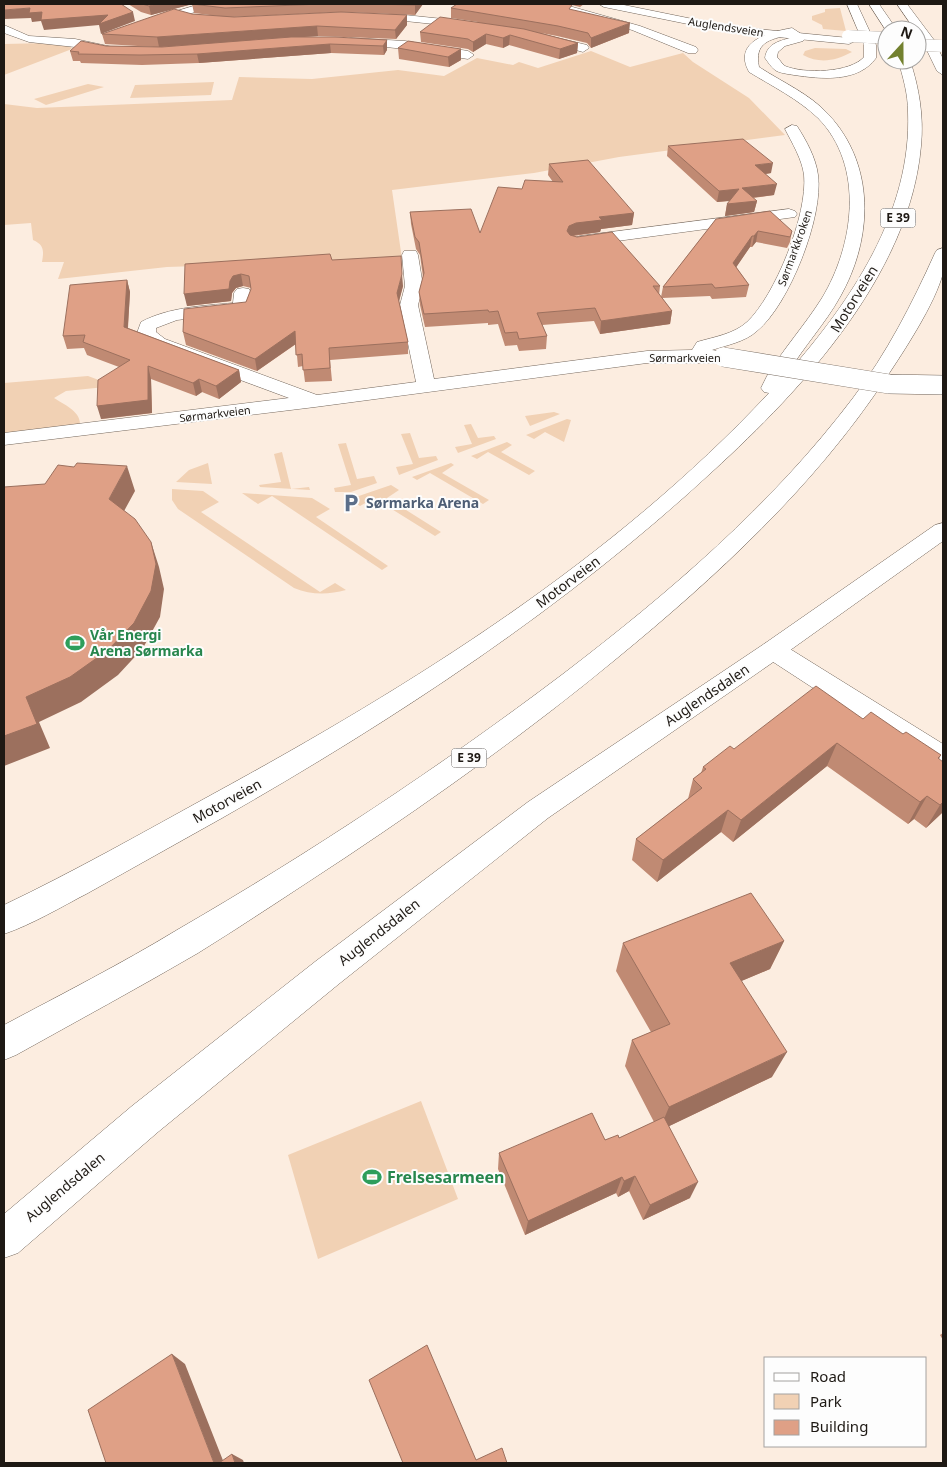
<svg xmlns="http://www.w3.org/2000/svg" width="947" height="1467" font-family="'Noto Sans',sans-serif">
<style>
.green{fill:#f1d1b4}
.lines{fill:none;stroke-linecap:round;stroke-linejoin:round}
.minor-casing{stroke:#72655a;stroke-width:1}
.secondary-casing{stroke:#72655a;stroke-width:1}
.motorway-casing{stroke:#72655a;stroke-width:1}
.minor{fill:#fff;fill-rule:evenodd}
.secondary{fill:#fff;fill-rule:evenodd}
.motorway{fill:#fff;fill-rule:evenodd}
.minor-bridge-casing{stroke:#72655a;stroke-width:20;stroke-linecap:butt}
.secondary-bridge-casing{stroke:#72655a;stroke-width:12;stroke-linecap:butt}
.minor-bridge{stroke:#fff;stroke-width:19}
.secondary-bridge{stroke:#fff;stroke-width:12}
.wall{fill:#c08a73}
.shaded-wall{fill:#9c705e}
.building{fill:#dfa086;stroke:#9c705e}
.labels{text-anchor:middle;stroke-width:4;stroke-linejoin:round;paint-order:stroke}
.far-street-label{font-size:11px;fill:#1e1914;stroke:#fdfdfd}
.shield{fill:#fdfdfd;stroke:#615d5a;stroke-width:1}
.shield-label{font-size:12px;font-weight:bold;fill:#1e1914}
.street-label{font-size:14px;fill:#1e1914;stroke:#fdfdfd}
.service-label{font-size:14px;font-weight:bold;fill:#4e5e75;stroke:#fdfdfd;text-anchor:start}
.leisure-label{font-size:14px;font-weight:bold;fill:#27864d;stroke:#fdfdfd;text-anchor:start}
.near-leisure-label{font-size:16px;font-weight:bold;fill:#27864d;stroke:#fdfdfd;text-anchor:start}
</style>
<rect width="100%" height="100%" fill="#fcede0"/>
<path class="green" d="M840 8 846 31 823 29 822 25 812 20V16L825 12V9Z
M47 43 70 46 72 49 4 75V44Z
M815 48 846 49 852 52C835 61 820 64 803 55L805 51Z
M591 51 630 67 683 53 693 62 749 98 785 135 619 157 534 173 392 190 402 259 167 267 58 279 64 262H42C44 250 44 245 33 240L31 223 4 225V104L37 108 232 100 239 77 312 79 398 70 444 76 477 58 513 65 519 62 538 68Z
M214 82 211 95 130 98 135 85Z
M88 84 104 87 46 105 34 99Z
M88 376 115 386 66 391 54 398C63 404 81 411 80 425L4 434V383Z
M554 412 560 414 530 426 525 416Z
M567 419 571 420 564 442 545 432 534 439 526 435Z
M471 424 478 438 494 436 496 439 458 453 455 447 472 444 464 425Z
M410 433 419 458 436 456 438 460 399 475 396 467 413 464 401 434Z
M507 442 512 445 501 452 535 471 529 475 488 452 477 459 471 456Z
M346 443 357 479 374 476 377 483 351 492H335L334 488 351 485 338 444Z
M282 452 291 489 309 487 310 490 260 487 259 485 281 482 274 454Z
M208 463 212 484 176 482 189 470Z
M451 463 454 465 442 473 489 500 483 504 430 473 417 480 412 477Z
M391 485 399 490 387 498 441 532 435 536 374 498 360 506 350 499Z
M172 489 203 491 219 502 201 512 320 592 335 583 346 590C328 595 311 595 294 588L178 509 172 500Z
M242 493 312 498 330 509 316 517 388 566 382 570 272 496 258 504Z
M421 1101 458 1199 318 1259 288 1155Z"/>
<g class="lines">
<g class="minor-casing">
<path id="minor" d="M200 4H216L215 6 152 25 148 26 142 23 144 21Z
M546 4H562L640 26 696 47 698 50 696 53H688L632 30 547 6Z
M370 15H405L472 22 478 25 472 28 405 21 366 20 364 18Z
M4 25 29 36 75 39 117 48 119 51 113 55 75 47 29 42 4 33Z
M541 34 587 45 589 48 583 52 537 39 535 37 537 35Z
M351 38 405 41 468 51 474 55 468 59 405 49 347 43 345 41 347 39Z
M792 125 797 126C806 140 816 158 818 175 824 216 789 305 757 331 745 342 727 345 712 350L730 353 732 357 730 361 723 363H647L315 407 4 445V433L289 398 151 347 137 333 141 322C169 307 203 306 233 303L234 293 237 289 243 288 249 289C253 295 252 306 248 312L177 320 156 328V332L165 339 317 395 416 382 400 305 405 286 402 255 404 251H416L418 255 423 286 418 305 434 379 647 351 692 350 697 342C714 337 734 334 747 322 775 296 808 214 804 175 802 159 792 143 785 129Z
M789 209 795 211 797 214 795 217 580 246 574 244 572 241 574 238 580 236Z
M773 641 782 644 943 744V769L933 766 764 656 760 650 764 644Z"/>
</g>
<g class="secondary-casing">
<path id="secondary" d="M599 4H619L727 26 849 38 855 41 849 44 727 32 604 7Z
M943 523V541L782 656 548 818 340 983 158 1132 18 1253 4 1258V1214L132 1106 316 961 528 802 764 644 935 525Z"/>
</g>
<g class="motorway-casing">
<path id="motorway" d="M847 4H857L876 45V58C858 83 821 79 794 75 788 74 779 73 775 70 771 67 768 62 765 58 767 43 780 41 793 37L790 35C769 39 754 43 759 67 782 82 810 94 828 114 876 165 873 239 840 297 825 324 804 346 788 373 851 301 912 212 908 112 908 94 903 77 898 60H910C919 88 924 116 921 146 910 273 803 389 713 471 565 608 397 718 222 818 177 843 133 868 88 893 61 907 33 924 4 934V905C75 871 144 832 213 794 413 685 613 560 769 393L764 392 761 388 767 376C784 348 805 325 822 298 854 245 865 166 818 118 798 99 772 86 749 72 732 41 770 32 792 28L806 37 803 41 785 46 778 52 777 57C780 60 782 64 785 66 804 74 850 73 864 57V45Z
M869 4H879L897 30H887V32Z
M897 4H907L934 40 943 59V75L937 71 917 30H915Z
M943 248C943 256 945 266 943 273 935 304 904 351 886 378 814 487 716 577 616 659 530 730 439 795 346 857 297 889 248 922 198 953 138 988 77 1021 16 1055L4 1060V1025C62 994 121 964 177 930 310 853 440 767 563 674 669 593 772 505 853 398 887 353 912 304 935 253L937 250Z"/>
</g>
<use href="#minor" class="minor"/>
<use href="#secondary" class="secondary"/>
<use href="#motorway" class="motorway"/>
<g class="minor-bridge-casing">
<path id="minor-bridge" d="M723 357 889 384 943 385"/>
</g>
<g class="secondary-bridge-casing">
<path id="secondary-bridge" d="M848 36 887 38
M917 45 943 46"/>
</g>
<use href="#minor-bridge" class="minor-bridge"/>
<use href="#secondary-bridge" class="secondary-bridge"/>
</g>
<path class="wall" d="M128 4H423L415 15 343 12 231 17 407 15V25L396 39 318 36 302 37 387 40V50L384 55 331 53 199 63 142 65 81 63 80 61H73L70 51 106 46 154 47 105 44 102 34 192 14 218 16 194 13 192 4 151 15 141 12Z
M568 4H584L580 7Z
M451 8 572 10 629 33 591 48 587 43 557 36 541 33 578 43 577 53 559 59 509 45 503 48 486 44 473 52 468 49 421 42 420 32 478 22 451 18Z
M398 48 461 49V60L449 67 399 59Z
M668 146 771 173 765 174 774 195 753 198 757 201 754 212 725 216 727 204 730 201 717 202 667 156Z
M549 164 634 213 632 225 601 229 600 232 574 236 660 286 659 295 661 297 663 287 716 219 792 231 790 242 787 248 756 242 752 247H750L736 267 749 285 746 297 712 299 710 296 662 298 672 311 670 324 600 334 594 321 542 325 547 336 546 349 519 351 517 345 505 346 498 324 488 325V323L425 327 420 305 419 292 423 277 420 255 416 249 411 224 410 212 480 233 522 189 553 182 548 175Z
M332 260 403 286 399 301 408 342V354L330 360 332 381 305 382 303 366 298 367 296 344 257 371 186 345 183 332 246 302 251 289V288L243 286 236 288 232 293 231 301 187 306 185 264Z
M127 280 130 292 128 328 239 370 241 382 219 399 202 392 196 396 151 379 152 413 101 419 119 367 87 355 84 348 67 349 63 336Z
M863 719 903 734 941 755 939 759 943 812 926 828 914 819 908 824 827 766 733 842 721 832 657 882 632 860 636 839 688 799 693 779 701 773 703 767Z
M784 941 770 969 741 981 772 1077 669 1126 690 1198 643 1220 629 1191 618 1197 616 1193 525 1235 498 1169 499 1153 619 1138 654 1122 625 1066 632 1040 651 1032 616 971 623 943Z
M943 1333V1340L940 1335Z"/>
<path class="shaded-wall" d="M157 4H193L151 15 149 6Z
M416 4H423L415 15V5Z
M30 8 42 12H133L135 21 101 34 99 25 44 30 41 21 32 22 31 18 4 19V10Z
M407 15V25L396 39 395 30Z
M630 23 629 33 591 48V38Z
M317 26 318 36 159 47 157 37Z
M486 34V44L473 52V42Z
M510 35 509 45 503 48V38Z
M387 40V50L384 55 383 46Z
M578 43 577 53 559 59 560 49Z
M330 44 331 53 199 63 197 54Z
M461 49V60L449 67 448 57Z
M773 163 771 173 753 176 755 165Z
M777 184 774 195 740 199 742 188Z
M739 189 737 200 717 202 719 191Z
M757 201 754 212 725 216 727 204Z
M634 213 632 225 601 229 600 232 575 235 568 238 567 231 569 226 576 223 599 217Z
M758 231 756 242 752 247 754 236Z
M752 236 750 247 731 275 733 263Z
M241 274 243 286 236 288 232 293 231 301 187 306 184 294 230 281 233 276Z
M402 274 403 286 398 305 397 293Z
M127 280 130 292 127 339 124 327Z
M672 311 670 324 600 334 601 321Z
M295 331 297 343 257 371 255 359Z
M148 366 151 379 152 413 101 419 97 406Z
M239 370 241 382 219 399 216 386Z
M199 379 202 392 196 396 193 383Z
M127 466 135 491 117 524 109 499Z
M151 542 159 567 164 589 160 617 143 648 118 675 81 702 39 722 50 748 4 766V736L26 697Z
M837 743 827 766 733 842 741 820Z
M927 796 914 819 908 824 920 802Z
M943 802V812L926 828 940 805Z
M728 810 721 832 657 882 663 860Z
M784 941 770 969 718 991 730 963Z
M787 1052 772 1077 659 1131 669 1107Z
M635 1176 629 1191 618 1197 624 1181Z
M622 1177 616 1193 525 1235 528 1221Z
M698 1182 690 1198 643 1220 650 1205Z
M172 1354 185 1364 224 1463H214Z
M232 1454 243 1460 244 1463H235Z"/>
<path class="building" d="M4 4H121L133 12 99 24 108 15 41 20 42 12 29 13 30 8 4 10Z
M142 4H157L149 6Z
M192 4H321L225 8Z
M369 4H416L415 5Z
M457 4H566L572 5 569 9 630 23 591 38 588 33 558 26 451 8Z
M174 9 192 14 234 17 341 12 407 15 395 30 317 26 157 37 102 34Z
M440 17 524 29 578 43 560 49 510 35 503 38 486 34 473 42 468 39 420 32Z
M291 37H335L387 40 383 46 330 44 197 54 140 55 78 54 79 52 70 51 81 41 106 46 162 47Z
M408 41 461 49 448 57 398 48Z
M743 139 773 163 755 165 777 184 742 188 757 201 727 204 739 189 719 191 668 146Z
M588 160 634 213 599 217 602 220 576 223 569 226 567 231 570 235 577 237 612 232 660 286H653L672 311 601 321 595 308 537 313 547 336 519 339 517 332 505 333 498 311 489 312 488 310 424 314 419 292 424 273 419 242 415 237 410 212 471 209 480 233 498 187 522 189 525 180 563 182 549 164Z
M770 211 792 231 790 237 758 231 754 236H752L733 263 749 285 715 288 712 284 663 287 716 219Z
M330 254 332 260 401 256 402 274 397 293 408 342 329 348 330 368 303 370 302 354 296 355 295 331 255 359 183 332 184 309 246 302 251 289 249 276 241 274 233 276 230 281 229 289 184 294 185 264Z
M127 280 124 327 239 370 216 386 199 379 193 383 148 366V400L97 406 98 380 130 360 83 342 85 335 63 336 70 285Z
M77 463 127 466 109 499 135 519 151 542 156 564 151 591 134 623 108 650 70 677 26 697 37 724 4 736V487L45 484 58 465 74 467Z
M816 686 863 719 871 712 903 734 906 732 941 755 938 758 943 762V802L940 805 927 796 920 802 837 743 741 820 728 810 663 860 636 839 702 788 693 779 706 769 703 767 730 746 734 749Z
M751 893 784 941 730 963 787 1052 669 1107 632 1040 670 1024 623 943Z
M592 1113 605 1140 618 1135 619 1138 664 1117 698 1182 650 1205 635 1176 624 1181 622 1177 528 1221 499 1153Z
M427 1345 476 1460 502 1448 507 1463H403L369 1380Z
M172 1354 214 1463H106L88 1410Z
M232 1454 235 1463H219Z"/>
<defs>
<g id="parking-bare" transform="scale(1.5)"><path d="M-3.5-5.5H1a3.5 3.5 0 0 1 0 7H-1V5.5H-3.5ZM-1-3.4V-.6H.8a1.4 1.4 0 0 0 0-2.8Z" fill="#5c6f8a" stroke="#fdfdfd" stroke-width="2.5" paint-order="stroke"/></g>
<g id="stadium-bare" transform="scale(1.5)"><path d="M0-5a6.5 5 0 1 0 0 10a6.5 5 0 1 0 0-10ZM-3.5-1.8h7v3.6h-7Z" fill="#2e9e5b" stroke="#fdfdfd" stroke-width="2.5" paint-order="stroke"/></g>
</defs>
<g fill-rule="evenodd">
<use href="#parking-bare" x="351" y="503"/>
<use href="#stadium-bare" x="75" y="643"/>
<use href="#stadium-bare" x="372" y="1177"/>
</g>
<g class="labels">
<g class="far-street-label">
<text transform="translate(726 27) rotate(9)" y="4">Auglendsveien</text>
<text transform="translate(795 248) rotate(-70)" y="4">Sørmarkkroken</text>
<text x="685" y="362">Sørmarkveien</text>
<text transform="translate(215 414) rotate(-7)" y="4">Sørmarkveien</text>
</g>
<g class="shield">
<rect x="880.5" y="208.5" width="35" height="19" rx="4"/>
<rect x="451.5" y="748.5" width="35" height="19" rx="4"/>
</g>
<g class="shield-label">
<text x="898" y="222">E 39</text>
<text x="469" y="762">E 39</text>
</g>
<g class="street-label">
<text transform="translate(854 299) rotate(-58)" y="5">Motorveien</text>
<text transform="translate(568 582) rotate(-37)" y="5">Motorveien</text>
<text transform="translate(707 695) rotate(-34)" y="5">Auglendsdalen</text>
<text transform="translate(227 801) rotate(-29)" y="5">Motorveien</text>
<text transform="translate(379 932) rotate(-38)" y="5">Auglendsdalen</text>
<text transform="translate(65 1187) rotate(-40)" y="5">Auglendsdalen</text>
</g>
<g class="service-label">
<text x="366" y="508">Sørmarka Arena</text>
</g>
<g class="leisure-label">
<text x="90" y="640">Vår Energi<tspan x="90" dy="16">Arena Sørmarka</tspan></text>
</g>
<g class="near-leisure-label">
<text x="387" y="1183">Frelsesarmeen</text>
</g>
</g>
<rect width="947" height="1467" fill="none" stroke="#1e1914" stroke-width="10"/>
<rect x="764" y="1357" width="162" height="90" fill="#fdfdfd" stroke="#a4a2a0"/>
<rect x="774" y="1373" width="25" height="8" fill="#ffffff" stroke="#a4a2a0"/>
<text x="810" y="1382" font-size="15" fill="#1e1914">Road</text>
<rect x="774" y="1394" width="25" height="15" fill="#f1d1b4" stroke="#a4a2a0"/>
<text x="810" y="1407" font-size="15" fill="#1e1914">Park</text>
<rect x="774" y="1420" width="25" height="15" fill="#dfa086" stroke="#a4a2a0"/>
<text x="810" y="1432" font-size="15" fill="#1e1914">Building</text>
<g transform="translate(902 45) rotate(21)"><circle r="24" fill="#fdfdfd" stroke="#a4a2a0"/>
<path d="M0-4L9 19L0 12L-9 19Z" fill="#73812f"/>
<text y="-8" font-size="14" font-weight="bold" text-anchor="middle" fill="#1e1914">N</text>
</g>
</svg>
